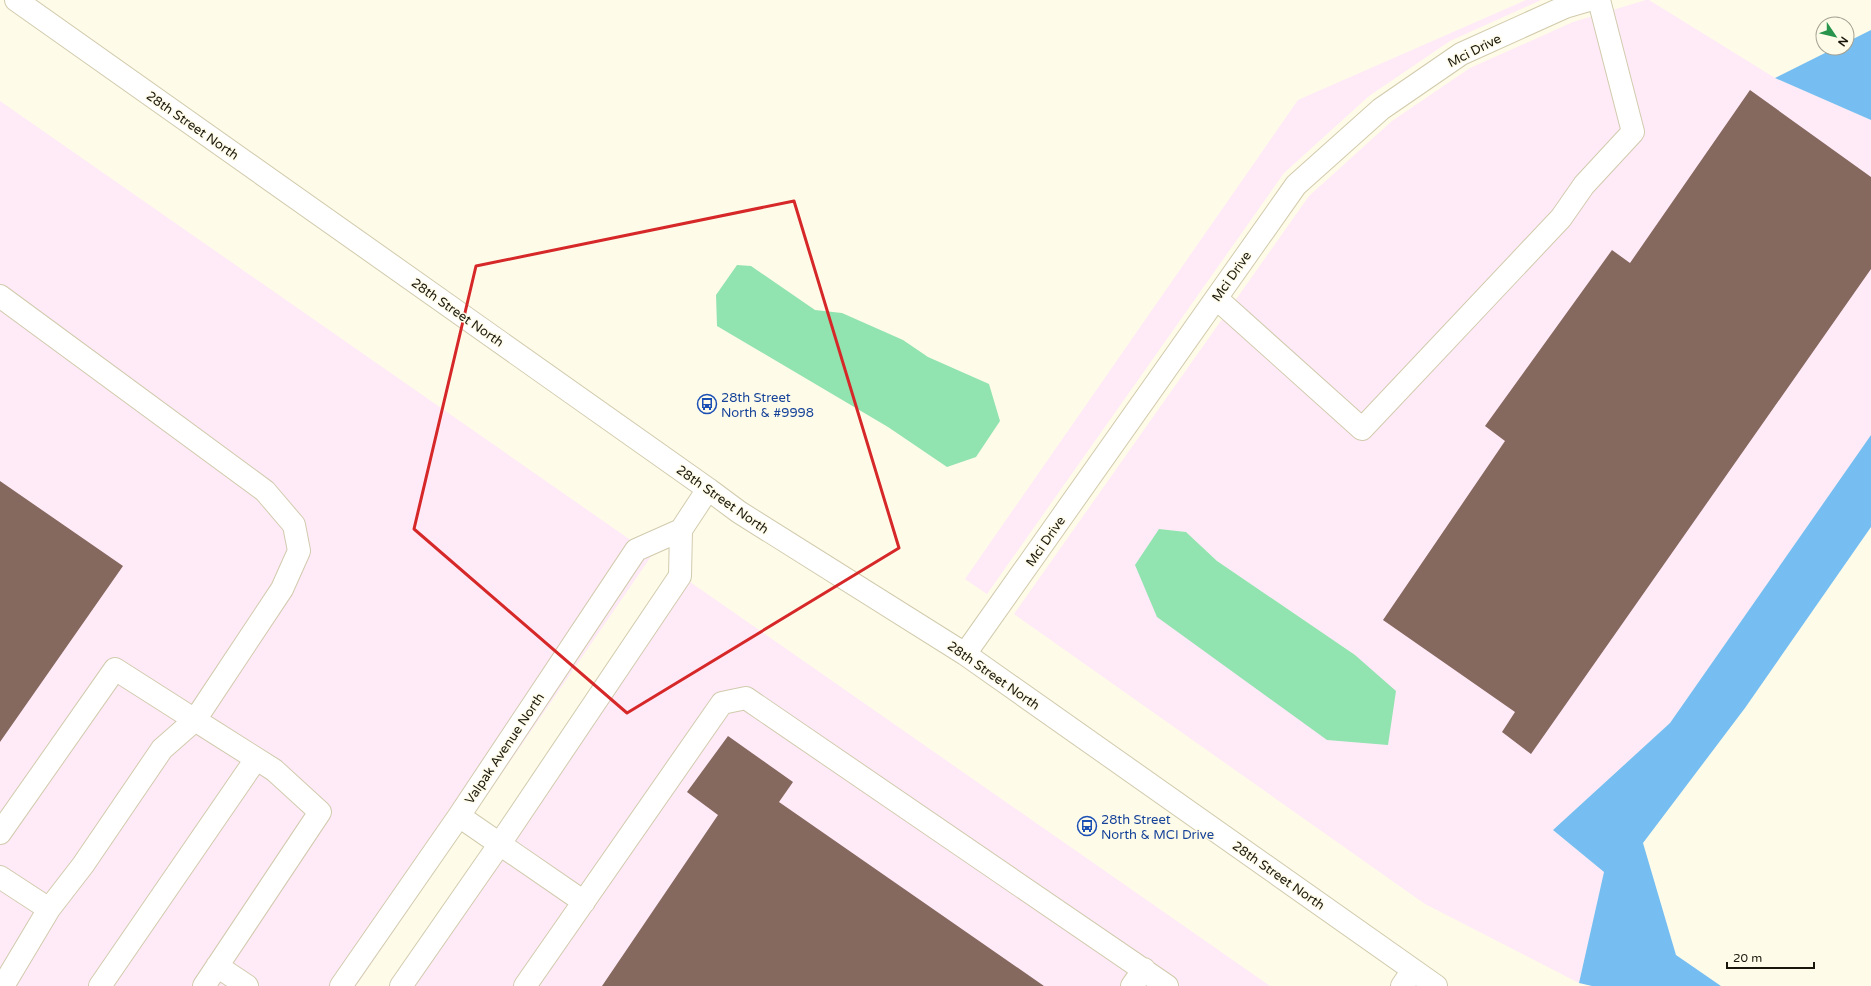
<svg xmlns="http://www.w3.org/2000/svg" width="1871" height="986" font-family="'Varela Round',sans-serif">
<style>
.industrial{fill:#ffeaf8;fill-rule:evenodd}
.green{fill:#91e3b0}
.water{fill:#76bef2}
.building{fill:#85685e}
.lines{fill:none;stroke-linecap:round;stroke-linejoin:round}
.minor-casing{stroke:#d1cbad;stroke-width:24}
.minor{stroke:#fff;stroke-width:22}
.marked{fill:none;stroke:#d62828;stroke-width:3;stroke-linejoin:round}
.labels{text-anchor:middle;stroke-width:3;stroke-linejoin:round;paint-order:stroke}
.street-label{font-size:13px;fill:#19170c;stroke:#fffbe9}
.transit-label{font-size:13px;fill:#164399;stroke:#fffbe9;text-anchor:start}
</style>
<rect width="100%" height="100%" fill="#fffbe9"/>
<path class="industrial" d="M1526 0H1541L1450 41 1369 96 1284 173 987 594 965 579 1298 100Z
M1646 0H1649L1775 78 1871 120V435L1670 723 1553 830 1604 872 1579 983 1425 904 1014 614 1309 196 1392 121 1470 68 1573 22ZM1158 529 1186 532 1217 561 1355 655Z
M0 101 652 555 356 986H0Z
M680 575 1270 986H398Z"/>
<path class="green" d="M737 265 751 266 815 310 842 313 903 340 928 357 989 384 1000 421 976 457 947 467 888 427 717 326 716 295Z
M1159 529 1186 532 1217 561 1355 655 1396 691 1388 745 1327 740 1157 617 1135 565Z"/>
<path class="water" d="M1871 30V120L1775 78 1835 48H1847V42Z
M1871 435V527L1745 708 1643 843 1676 955 1721 986H1592L1579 983 1604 872 1553 830 1670 723Z"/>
<path class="building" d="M1750 90 1871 177V269L1531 754 1502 732 1515 712 1383 620 1505 441 1485 426 1612 250 1630 263Z
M0 481 123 566 0 742Z
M728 736 793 782 779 802 1044 986H602L718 815 687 792Z"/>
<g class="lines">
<g class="minor-casing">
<path id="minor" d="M16 0 708 489 739 512 965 654 1436 986
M0 296 265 491 294 525 299 551 282 589 195 720 274 770 320 812 204 986
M1216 298 1362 429 1561 218 1584 185 1633 132 1599 0
M681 530 708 489
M965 654 1296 185 1381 109 1461 54 1565 7 1589 0
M459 816 584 902
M0 833 115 669 195 720 162 749 83 865 49 909
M0 877 49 909 3 986
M217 966 247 986
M100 986 256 759
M341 986 459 816 636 550 681 530 680 576 499 845 401 986
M525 986 722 703 746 698 1167 986
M1132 986 1144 969
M1402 986 1413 970"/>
</g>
<use href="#minor" class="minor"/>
</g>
<path class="marked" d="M794 201 899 548 627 713 414 529 476 266Z"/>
<defs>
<g id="bus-ring" transform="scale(1)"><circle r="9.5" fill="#fffbe9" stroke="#1a4fb4" stroke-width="1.5"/><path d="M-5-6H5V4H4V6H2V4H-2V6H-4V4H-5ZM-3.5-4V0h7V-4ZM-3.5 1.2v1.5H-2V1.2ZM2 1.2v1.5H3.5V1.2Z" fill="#1a4fb4"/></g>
</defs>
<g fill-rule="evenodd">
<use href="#bus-ring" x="707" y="404"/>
<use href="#bus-ring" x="1087" y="826"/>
</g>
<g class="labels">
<g class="street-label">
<text transform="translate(1474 50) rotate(-27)" y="5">Mci Drive</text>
<text transform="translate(193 125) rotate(35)" y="5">28th Street North</text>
<text transform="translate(1231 276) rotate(-55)" y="5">Mci Drive</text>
<text transform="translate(458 312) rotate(35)" y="5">28th Street North</text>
<text transform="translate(723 499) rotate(35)" y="5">28th Street North</text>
<text transform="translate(1045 541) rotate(-55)" y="5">Mci Drive</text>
<text transform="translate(994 675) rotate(35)" y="5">28th Street North</text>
<text transform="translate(504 748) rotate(-56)" y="5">Valpak Avenue North</text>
<text transform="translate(1279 875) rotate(35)" y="5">28th Street North</text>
</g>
<g class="transit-label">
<text x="721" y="402">28th Street<tspan x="721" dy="15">North &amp; #9998</tspan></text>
<text x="1101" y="824">28th Street<tspan x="1101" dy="15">North &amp; MCI Drive</tspan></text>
</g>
</g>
<g transform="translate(1835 36) rotate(125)"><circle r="19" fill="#fffbe9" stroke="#a3a091"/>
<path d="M0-3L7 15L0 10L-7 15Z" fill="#28944c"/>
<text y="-6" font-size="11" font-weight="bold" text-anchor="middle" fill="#19170c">N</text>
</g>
<path d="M1727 962v6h87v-6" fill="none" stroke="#19170c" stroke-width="2"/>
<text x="1733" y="962" font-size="12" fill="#19170c" stroke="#fffbe9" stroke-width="3" paint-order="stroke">20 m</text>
</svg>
